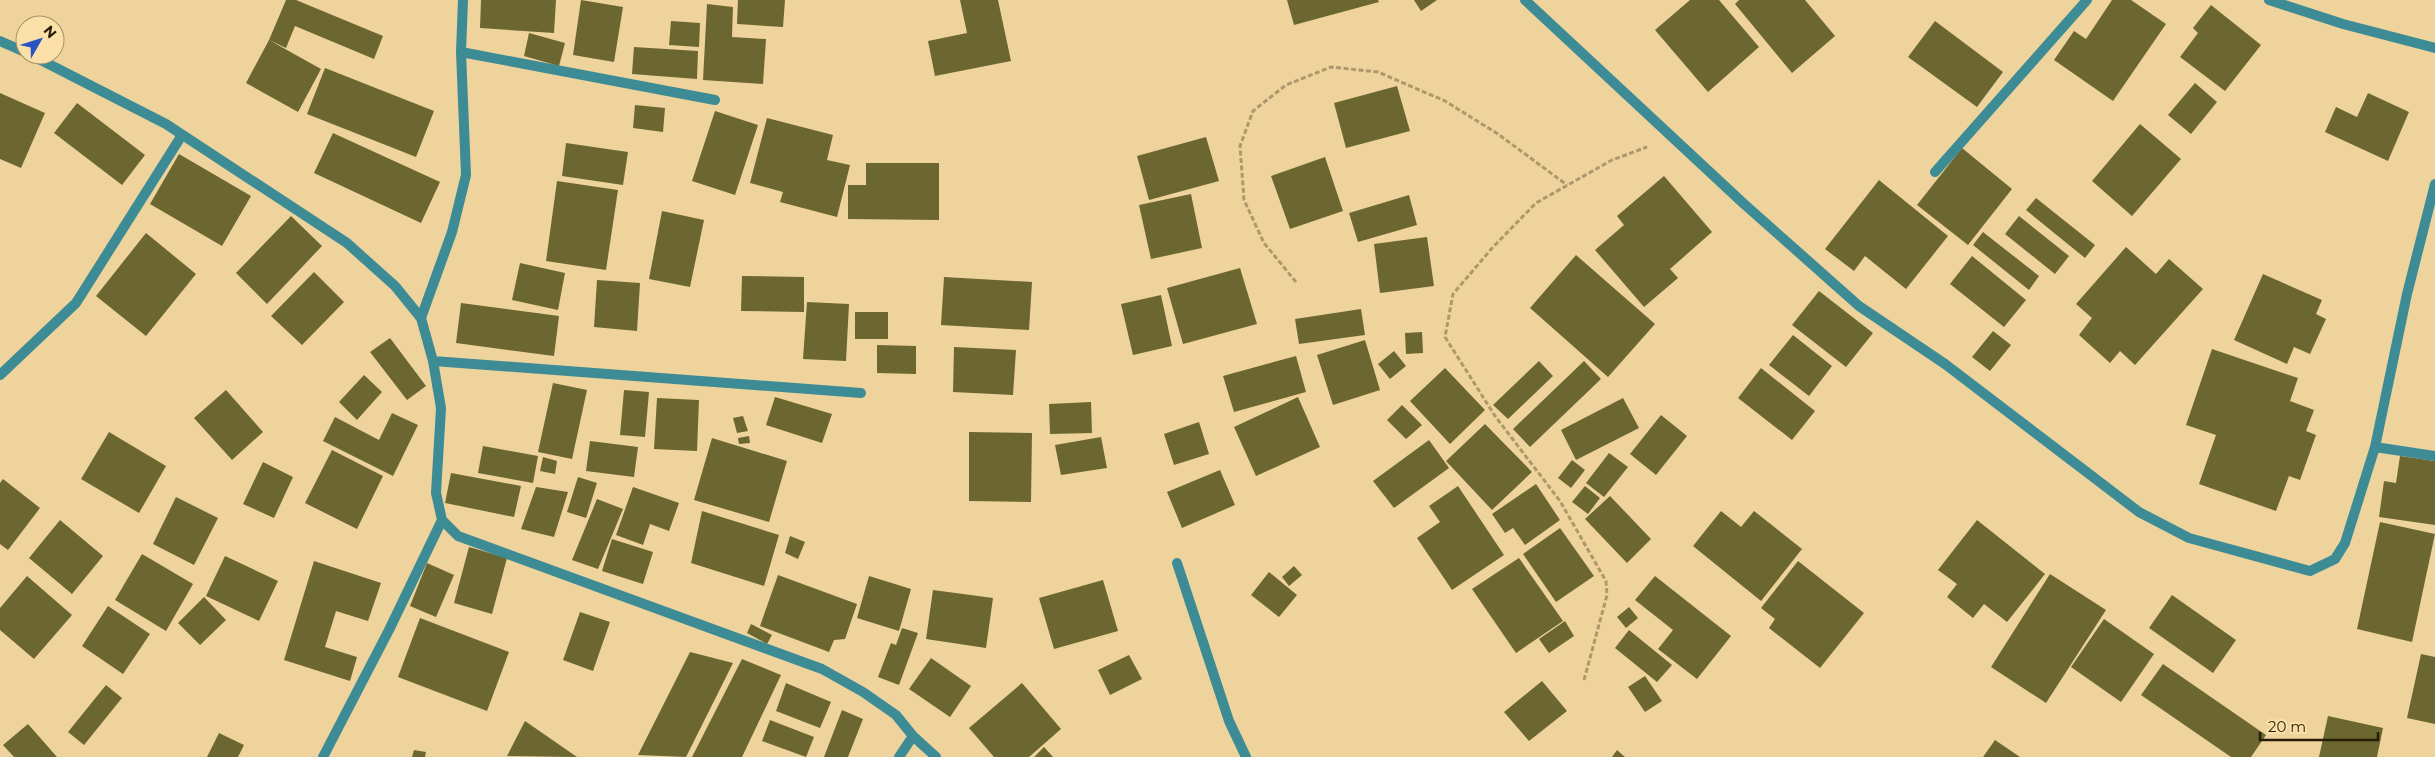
<svg xmlns="http://www.w3.org/2000/svg" width="2435" height="757" font-family="Montserrat,sans-serif">
<style>
.building{fill:#6c6730}
.lines{fill:none;stroke-linecap:round;stroke-linejoin:round}
.path{stroke:#ad986c;stroke-width:3;stroke-dasharray:5 2.5;stroke-linecap:butt}
.minor{stroke:#3d8c95;stroke-width:10}
</style>
<rect width="100%" height="100%" fill="#eed39d"/>
<path class="building" d="M286 0H296L383 36 374 59 295 26 286 48 269 40Z
M481 0H556L554 33 480 28Z
M581 0 623 7 614 62 573 55Z
M738 0H785L783 27 737 24Z
M960 0H998L1011 61 935 76 928 41 967 33Z
M1287 0H1378L1379 2 1294 25Z
M1414 0H1437L1421 11Z
M1690 0H1719L1759 47 1708 92 1655 30Z
M1739 0H1805L1835 36 1792 73 1735 4Z
M2112 0H2131L2166 24 2113 101 2054 60 2074 31 2086 39Z
M707 4 733 7 732 37 766 39 763 84 703 80Z
M2211 5 2261 45 2225 91 2180 57 2198 33 2193 28Z
M671 21 700 23 699 47 669 45Z
M1935 21 2003 72 1977 107 1908 57Z
M529 33 565 43 559 66 524 56Z
M269 40 321 69 298 112 246 83Z
M634 47 698 51 697 79 632 74Z
M325 68 434 111 416 157 307 114Z
M2195 83 2217 102 2191 134 2168 115Z
M1397 86 1410 131 1346 148 1334 103Z
M0 93 45 113 21 168 0 159Z
M2368 93 2409 112 2388 161 2325 132 2336 107 2357 117Z
M77 103 145 155 122 185 54 133Z
M635 105 665 108 663 132 633 128Z
M715 111 758 125 735 195 692 181Z
M767 118 833 135 827 160 850 165 837 217 780 202 783 192 750 183Z
M2140 124 2181 159 2132 216 2092 181Z
M333 133 440 182 421 223 314 173Z
M1206 137 1219 181 1149 200 1137 156Z
M566 143 628 152 623 185 562 176Z
M1962 148 2012 189 1968 245 1917 205Z
M179 154 251 196 222 246 150 204Z
M1325 157 1343 211 1290 229 1271 176Z
M866 163H939V220L848 219V185H866Z
M1664 176 1712 232 1670 269 1678 278 1644 307 1595 250 1624 225 1617 216Z
M1879 180 1948 236 1906 289 1865 256 1854 271 1825 249Z
M557 181 618 190 606 270 546 261Z
M1191 194 1202 248 1151 259 1139 205Z
M1409 195 1417 225 1358 242 1349 213Z
M2036 198 2095 245 2085 258 2026 210Z
M662 211 704 220 690 287 649 279Z
M291 216 322 246 267 304 236 273Z
M2019 216 2069 256 2055 274 2005 234Z
M1983 232 2039 276 2029 290 1973 245Z
M146 233 196 274 146 336 96 296Z
M1427 237 1434 286 1380 293 1374 244Z
M2126 247 2156 274 2169 259 2203 289 2135 365 2120 351 2110 363 2079 335 2092 318 2076 304Z
M1576 255 1655 324 1608 377 1530 308Z
M1972 256 2026 300 2004 327 1950 284Z
M520 263 565 273 558 310 512 300Z
M1240 268 1257 324 1183 344 1167 288Z
M314 272 344 302 302 345 271 316Z
M2263 274 2322 300 2316 314 2326 319 2310 354 2294 347 2287 364 2234 340Z
M742 276 804 277V312L741 311Z
M944 277 1032 282 1029 330 941 325Z
M597 280 640 283 637 331 594 327Z
M1819 291 1873 333 1846 367 1792 325Z
M1161 295 1172 346 1133 355 1121 304Z
M807 302 849 304 846 361 803 359Z
M461 303 559 316 554 356 456 343Z
M1361 309 1365 335 1299 344 1295 319Z
M855 312H888V339H855Z
M1993 331 2011 345 1990 371 1972 357Z
M1422 332 1423 353 1406 354 1405 333Z
M1793 335 1832 366 1809 396 1769 365Z
M390 338 426 386 407 400 370 352Z
M1365 340 1380 390 1333 405 1317 355Z
M877 345 916 346V374L877 373Z
M954 347 1016 350 1013 395 953 392Z
M2212 349 2298 378 2290 401 2314 410 2306 431 2316 435 2300 480 2289 476 2276 511 2199 484 2216 435 2186 425Z
M1394 351 1406 366 1390 379 1378 364Z
M1296 356 1306 392 1234 412 1223 376Z
M1539 361 1553 376 1508 419 1493 405Z
M1584 361 1601 379 1530 447 1513 429Z
M1445 368 1485 410 1450 444 1410 401Z
M1761 368 1815 411 1792 440 1738 398Z
M364 375 382 392 357 420 339 402Z
M553 383 587 390 572 459 538 452Z
M226 390 263 432 232 460 194 418Z
M624 390 649 392 645 437 620 435Z
M775 397 832 414 822 443 766 425Z
M1298 397 1320 447 1256 476 1234 427Z
M657 398 699 400 697 451 654 449Z
M1623 398 1639 428 1576 460 1561 430Z
M1091 402 1092 433 1050 434 1049 404Z
M1402 405 1422 425 1406 439 1387 420Z
M392 413 418 425 393 476 323 441 335 417 379 440Z
M1661 415 1687 436 1656 475 1630 454Z
M743 416 748 431 737 433 733 418Z
M1199 422 1209 454 1174 465 1164 434Z
M1485 424 1532 472 1492 510 1446 461Z
M109 432 166 466 139 513 81 479Z
M969 432 1032 433 1031 502 969 501Z
M749 436 750 443 739 444 738 438Z
M1101 437 1107 468 1061 475 1055 445Z
M712 438 787 461 769 522 694 500Z
M1429 440 1449 468 1394 508 1373 481Z
M590 441 638 447 634 477 586 471Z
M483 446 538 456 533 483 478 473Z
M332 450 383 476 357 529 305 503Z
M1609 453 1628 467 1604 497 1586 483Z
M2400 456 2435 461V525L2379 517 2384 481 2396 483Z
M543 457 557 461 555 474 540 471Z
M1572 460 1585 470 1571 488 1558 478Z
M263 462 293 477 274 518 243 504Z
M1220 470 1235 505 1182 528 1167 492Z
M451 473 521 486 514 517 445 503Z
M578 477 597 483 586 518 567 512Z
M3 479 40 508 8 550 0 544V483Z
M1536 484 1560 520 1525 545 1513 528 1505 533 1492 514Z
M1458 486 1504 555 1452 590 1417 538 1440 522 1429 506Z
M1585 486 1600 498 1588 514 1572 502Z
M536 487 568 492 554 537 521 529Z
M633 487 679 503 669 531 650 524 643 545 616 535Z
M1610 496 1651 539 1627 563 1585 519Z
M176 497 218 518 194 565 153 544Z
M597 499 623 509 598 569 572 560Z
M702 511 779 535 764 586 691 563Z
M1721 511 1741 527 1754 511 1802 549 1761 601 1693 546Z
M60 520 103 556 72 594 29 558Z
M1977 520 2045 574 2007 622 1984 604 1973 618 1947 597 1957 584 1938 570Z
M2380 522 2435 534 2412 642 2357 629Z
M1560 528 1594 576 1556 602 1523 554Z
M790 536 805 542 798 559 785 553Z
M612 539 653 552 643 584 602 571Z
M469 547 507 558 492 614 454 603Z
M142 554 193 584 166 631 115 600Z
M225 556 278 581 259 621 206 596Z
M1519 558 1563 621 1516 653 1472 589Z
M314 561 381 583 368 621 336 611 325 647 357 657 350 681 284 660Z
M1798 561 1864 613 1820 668 1769 628 1775 619 1761 608Z
M427 563 454 575 436 617 410 606Z
M1294 566 1302 575 1289 586 1282 577Z
M1269 572 1297 595 1279 617 1251 595Z
M2050 574 2106 610 2046 703 1991 667Z
M778 575 857 604 845 639 834 640 829 652 760 626Z
M27 576 72 615 34 659 0 630V608Z
M869 576 911 589 899 631 857 618Z
M1655 576 1731 636 1697 679 1658 649 1673 630 1635 600Z
M1103 580 1118 631 1054 649 1039 598Z
M933 590 993 598 986 648 926 639Z
M2172 595 2236 640 2213 673 2149 628Z
M204 597 226 620 200 645 178 623Z
M108 606 150 634 123 674 82 646Z
M1629 607 1638 618 1626 628 1617 617Z
M580 612 610 622 593 671 563 660Z
M420 618 509 652 487 711 398 677Z
M2104 619 2154 654 2121 702 2071 667Z
M1565 621 1574 636 1549 653 1539 639Z
M751 624 772 635 767 644 747 633Z
M902 628 918 633 899 685 878 677 891 643 896 645Z
M1629 630 1672 665 1657 682 1615 648Z
M690 652 733 663 686 757 638 755Z
M2421 654 2435 657V724L2407 718Z
M1129 655 1142 679 1110 695 1098 670Z
M931 658 971 686 950 717 909 689Z
M742 659 781 675 742 757H692Z
M2163 664 2266 735 2251 757H2231L2141 695Z
M1645 676 1662 701 1645 712 1628 687Z
M1542 681 1567 711 1529 741 1504 712Z
M786 683 831 702 820 728 776 711Z
M1022 683 1061 729 1029 757H994L969 728Z
M106 685 122 698 84 745 68 732Z
M842 710 863 719 848 757H824Z
M2328 716 2383 728 2377 757H2319Z
M770 720 814 737 806 757 762 741Z
M525 721 577 757 507 756Z
M28 724 57 757H14L3 745Z
M219 733 244 745 238 757H207Z
M1995 740 2020 757H1983Z
M1044 747 1053 757H1034Z
M414 750 426 752 425 757H412Z
M1617 750 1625 757H1612Z"/>
<g class="lines">
<path class="path" d="M1296 282 1264 243 1244 200 1240 146 1253 111 1286 85 1331 67 1378 72 1445 101 1498 134 1567 185
M1584 680 1607 595 1606 581 1560 501 1495 416 1445 337 1453 294 1493 247 1536 203 1612 160 1647 147"/>
<path class="minor" d="M1525 0 1743 203 1859 306 1945 364 2139 512 2189 538 2310 571 2335 559 2345 543 2375 447 2407 294 2435 184
M2269 0 2343 24 2435 48
M0 41 25 52
M461 52 715 100
M31 55 166 124 347 243 395 286 421 318 433 361 441 408 436 493 442 520 458 536 822 669 863 692 896 715 913 736 936 757
M1935 172 2087 0
M421 318 452 232 466 175 461 52 463 0
M433 361 861 393
M0 375 76 303 182 135
M2375 447 2435 456
M1177 563 1229 721 1246 757
M323 757 389 630 442 520
M899 757 913 736"/>
</g>
<g transform="translate(40 40) rotate(51)"><circle r="24" fill="#fbe0a9" stroke="#a69268"/>
<path d="M0-4L9 19L0 12L-9 19Z" fill="#2953c1"/>
<text y="-8" font-size="14" font-weight="bold" text-anchor="middle" fill="#271d07">N</text>
</g>
<path d="M2260 732v8h118v-8" fill="none" stroke="#271d07" stroke-width="2.5"/>
<text x="2268" y="732" font-size="15" fill="#271d07" stroke="#fbe0a9" stroke-width="4" paint-order="stroke">20 m</text>
</svg>
